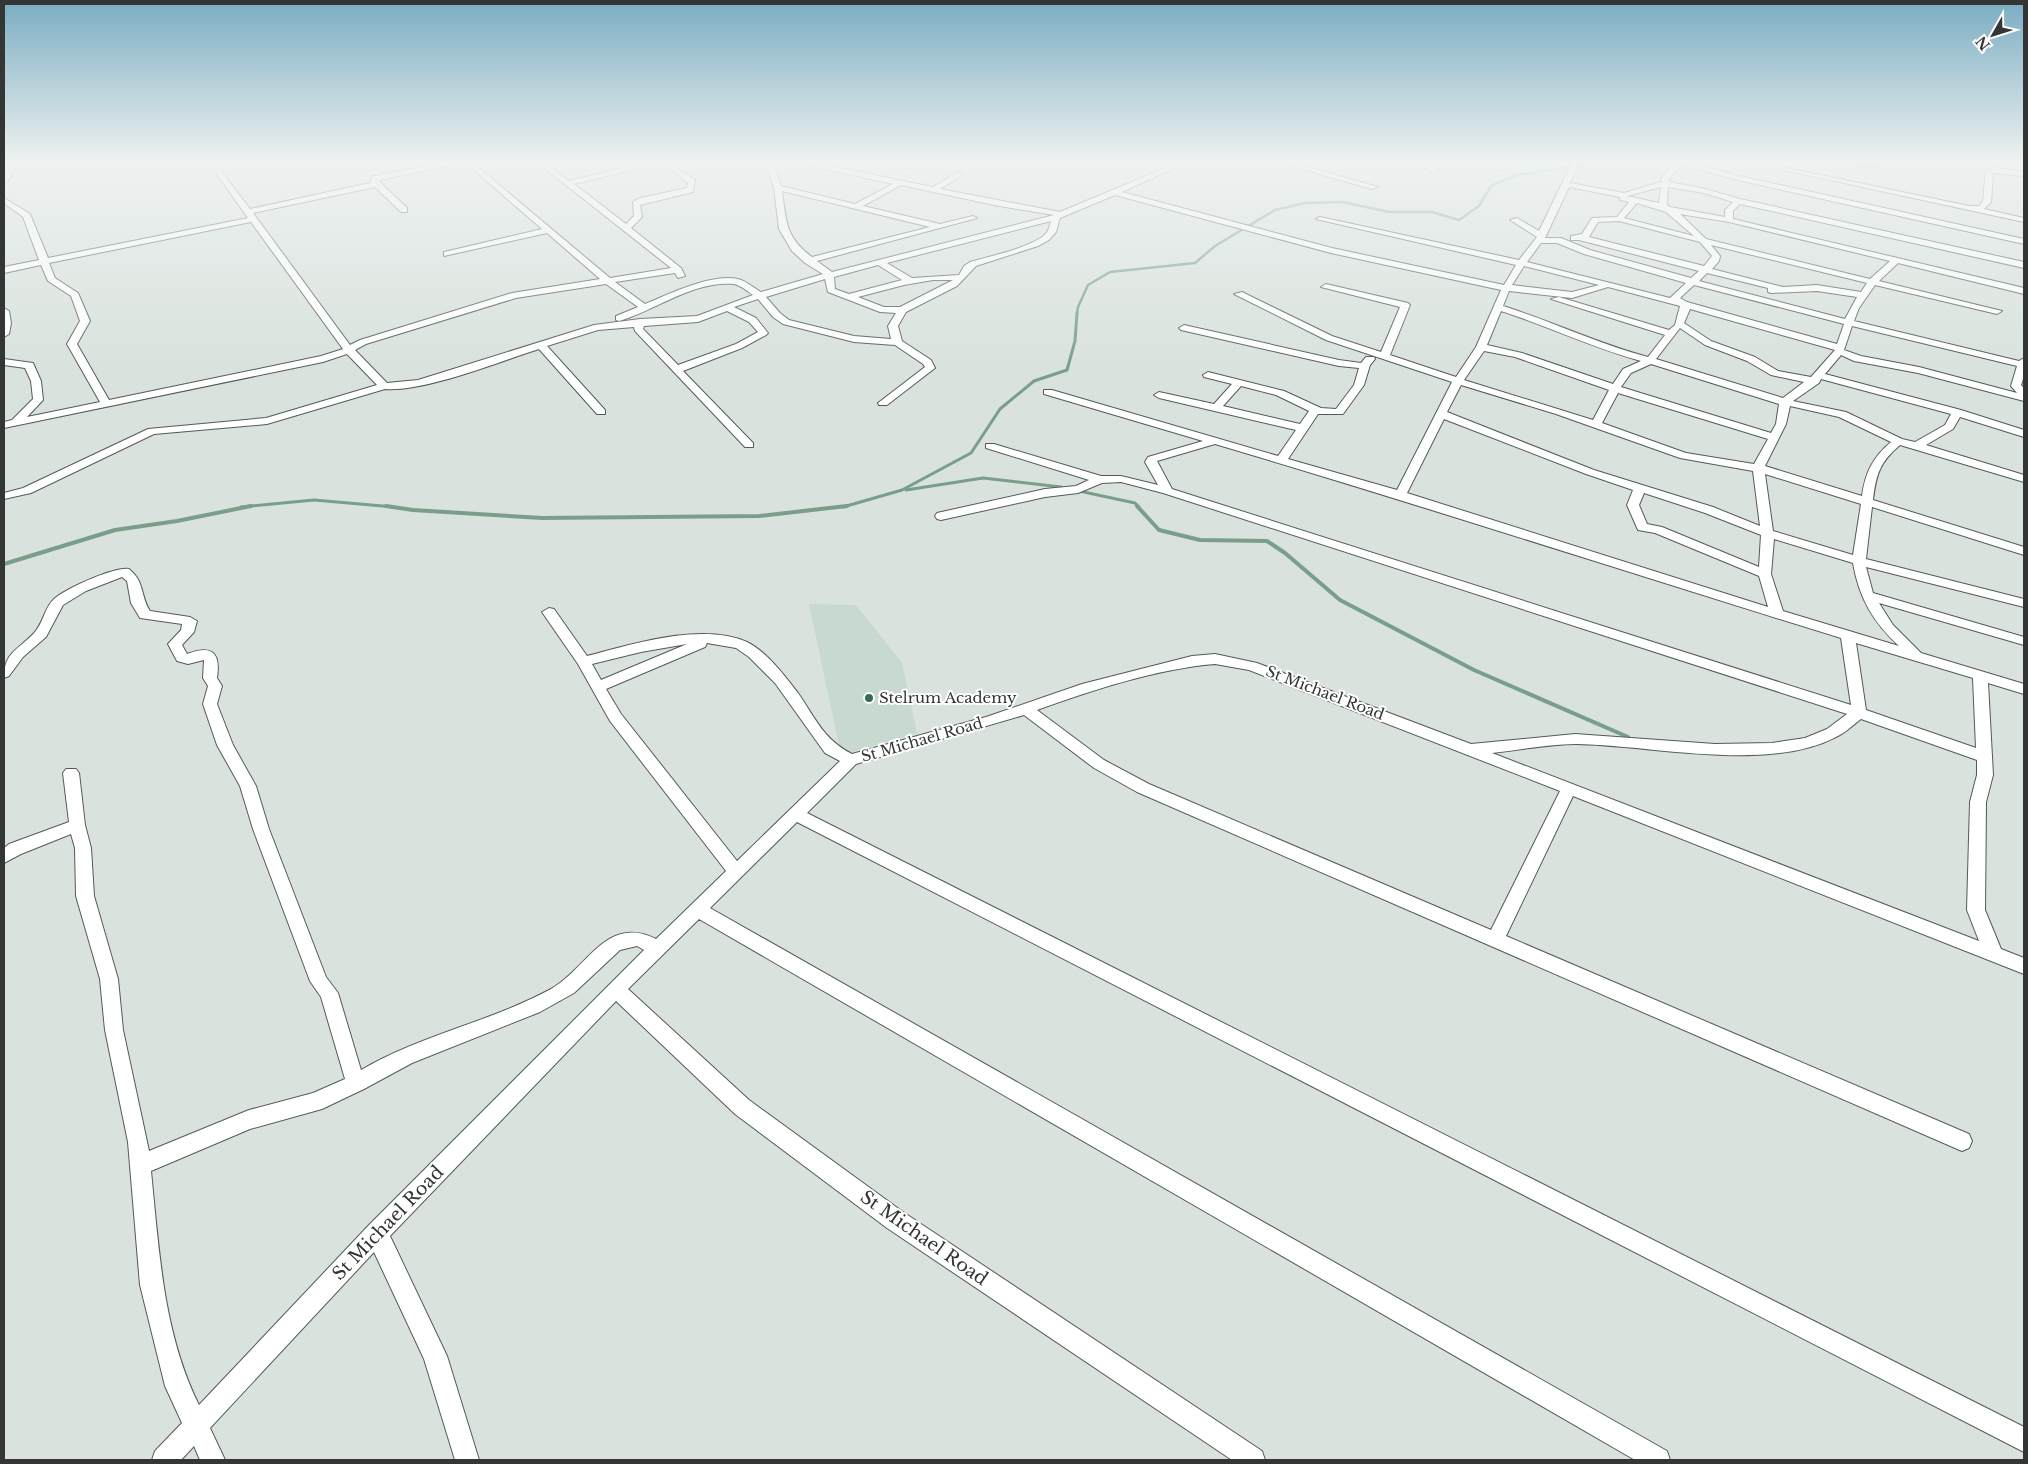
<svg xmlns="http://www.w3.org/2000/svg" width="2028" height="1464" font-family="'Libre Baskerville',serif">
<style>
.built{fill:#c8d9d0}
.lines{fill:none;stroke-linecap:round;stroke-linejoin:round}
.stream-far2{stroke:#799f8b;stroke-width:2.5}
.stream-far1{stroke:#799f8b;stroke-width:3}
.stream{stroke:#799f8b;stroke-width:4}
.street-casing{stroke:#535b56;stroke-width:2}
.street{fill:#fff;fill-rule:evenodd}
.poi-dot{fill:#356c53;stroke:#fff;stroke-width:2}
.labels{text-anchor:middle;stroke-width:4;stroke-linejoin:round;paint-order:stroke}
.street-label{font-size:15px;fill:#333634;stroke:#fff}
.poi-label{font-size:15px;fill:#333634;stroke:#fff;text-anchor:start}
.near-street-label{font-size:18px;fill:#333634;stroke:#fff}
</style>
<rect width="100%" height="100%" fill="#d9e2dd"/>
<path class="built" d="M809 604 856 605 902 663 917 733 845 754 840 750Z"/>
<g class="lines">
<path class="stream-far2" d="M1849 163 1865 166 1928 163
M1077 314 1078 307 1088 285 1110 272 1195 263 1215 246 1275 210 1305 203 1343 202 1389 212H1432L1459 220 1479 206 1491 186 1516 175 1600 163"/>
<path class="stream-far1" d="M906 490 983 478 1061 487
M1079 491 1135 503 1139 507
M241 507 314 500 394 507
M843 507 902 490 971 453 1000 409 1034 381 1067 370 1075 341 1077 313"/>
<path class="stream" d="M386 506 413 510 542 518 759 516 847 506
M1137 506 1159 530 1200 540 1267 541 1285 553 1340 600 1474 670 1628 737
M4 564 115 530 177 521 251 506"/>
<g class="street-casing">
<path id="street" d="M4 163H10L14 169 8 181 4 183 6 169Z
M209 163H215L250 209 370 183 373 176H376L442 163H454L451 165 380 180V182L407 208V212H401L375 187 253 213 350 345 360 340 512 293 600 279 547 233 444 256V252L542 229 466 163H473L610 278 671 268 538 163H545L569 181 643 163H653V165L574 184 626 224 634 216 633 202 640 198 687 188 688 183 663 163H670L695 180 693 192 640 205 642 217 631 228 681 268 685 276 678 278 675 273 615 282 645 304C669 294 712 273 738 279 746 281 754 288 761 292L823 274 805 263 792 251 779 229 774 188 766 163H773L781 186 855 204 893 184 807 165 804 163H815L933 187 958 172 962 174 961 176 940 189 1060 212 1177 163H1185L1122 192 1332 248 1504 285 1516 265 1316 219 1320 217 1519 260 1537 237 1510 220 1517 218 1539 231 1572 163H1579L1570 183 1624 193 1661 182 1662 177 1676 163H1690L1739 176 2024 239V244L1738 180 1682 165 1669 179V182L1705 189 1740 199 2024 262V268L1740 204 1733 211V219L2024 288V294L1898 263 1879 281 2002 311 1997 314 1875 285 1859 308 1854 321 2019 361 2024 358V376L2021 385 2024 388V401L1918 373 1854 361 1841 355 1825 374 1961 410 2024 430V437L1960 417 1953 429 1926 445 2024 475V482L1900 445C1880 462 1876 474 1873 500L2024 547V555L1872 507 1866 559 2024 599V607L1866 567 1873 593 2024 637V645L1879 603 1893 625 1921 653 2024 684V694L1988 683 1993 775 1986 802 1985 910 2001 949 2024 958V974L1573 796 1506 936 1969 1134 1972 1141 1969 1148 1962 1151 1955 1148 1137 792 1094 768 1024 715 856 764 807 813 2024 1427V1452L797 822 710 908 1667 1451 1670 1460H1635L699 919 628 989 749 1100 903 1212 1262 1451 1265 1460H1232L887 1228 735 1114 616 1001 390 1236 447 1356 479 1460H455L424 1359 374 1252 210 1428 225 1460H200L194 1446 181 1460H152L155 1451 182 1423 165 1386 140 1285 128 1142 105 1030 100 979 76 896 75 848 71 834 21 854 4 863V848L9 844 69 822 63 773 66 769H76L79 773 85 825 91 848 94 896 118 979 123 1030 149 1151 249 1110 313 1093 345 1079 321 997 310 981 253 829 240 786 217 745 203 704 208 686 203 678 204 660 188 664 177 661 168 644 181 630 182 624 140 618 131 603 127 581 122 577 86 591 63 605 46 637 23 657 9 676 4 678C4 651 19 650 35 632 43 623 45 607 54 599 65 589 115 566 129 569 145 582 140 595 150 611L190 617 197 621 194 632 182 645 187 654C211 645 221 651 217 678L222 686 217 704 233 745 256 786 269 829 326 977 338 993 361 1070C421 1035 490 1022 551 989 587 969 606 914 656 939L726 871 610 721 578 664 542 612 549 608 554 609 587 656C633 644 702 622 747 642 767 652 785 676 798 693 816 719 823 739 852 754L986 717 1082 684 1192 656 1215 654 1257 663 1471 744 1575 734 1715 744 1772 743 1805 738 1827 729 1847 714 1163 493 1121 482 1102 483 1078 493 1045 497 941 520 937 519 935 516 937 513 1045 489 1076 486 1089 480 986 448V444H994L1101 476H1121L1158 485 1145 462 1148 457 1203 441 1044 394V390H1052L1278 456 1296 430 1159 398 1154 395 1159 392 1214 404 1232 384 1204 377 1203 375 1208 372 1284 391 1321 408 1336 409 1354 385 1359 368 1339 366 1181 330 1179 328 1184 325 1339 360 1361 363 1366 357H1374L1375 359 1370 365 1364 385 1343 414H1318L1288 459 1397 490 1452 382 1326 340 1234 294 1242 292 1332 336 1381 352 1400 307 1321 287 1326 284 1408 303 1410 305 1390 355 1456 377 1476 347 1501 290 1331 253 1115 195 1060 218 1056 232 1049 240 1038 246 976 266 957 286 906 312 898 326 902 341 931 360 935 368 887 405H879L878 403 925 367 923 364 895 345 854 342 783 324 773 317 758 299 734 307 756 318 768 333 766 335 742 348 683 371 753 443V447H745L635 331 634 327 598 330 547 346 605 410V414H597L539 349C498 362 425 392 385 389L267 424 154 434 31 493 4 499V493L23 488 148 429 266 418 377 385 347 354 323 362 4 428V422L12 420 33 399 31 381 25 368 4 365V359L33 363 41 381 43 400 27 417 100 402 67 344 80 321 71 296 48 281 41 265 4 273V267L39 260 23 217 4 203V198L30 214 48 258 248 218ZM901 185 999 206 1054 215 832 272 817 261 977 218 973 216 940 224 863 206ZM1569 187 1620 197V200L1629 202 1617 217 1592 218 1582 234 1571 236V240H1579L1699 271 1691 278 1590 250 1561 238H1545ZM1661 187 1659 203 1627 196ZM1668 187 1704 193 1733 202 1725 210V217L1670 207 1667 205ZM782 191 930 227 812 257C786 238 786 222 782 191ZM1637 203 1666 212 1694 236 1624 218ZM1680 214 1729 222 1890 261 1870 279 1706 239ZM1051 221C1050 224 1049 229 1047 232 1038 246 987 257 970 262L964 266 959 275 912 278 887 263ZM1619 221 1700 242 1712 256 1704 266 1589 237 1598 222ZM251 222 343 349 321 356 109 400 77 344 90 321 78 293 55 278 49 263ZM1541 243H1557L1584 254 1686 283 1670 298 1527 262ZM1711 245 1867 283 1861 292 1817 285 1783 287 1712 269 1719 261 1720 256ZM878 265 902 280 849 294 835 289 834 277ZM1524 266 1599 285 1572 292 1512 285ZM1707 273 1768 288V292L1771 293 1817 291 1857 297 1845 319 1699 281ZM825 279 828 292 880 312 896 313 888 326 891 339 854 336 789 320 780 313 766 297ZM933 280H953L900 307H884L858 297 904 285ZM606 284 638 307 616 316V320L619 321C655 311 692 281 733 284 739 284 747 291 753 295L697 316 640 319 594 325 418 380 387 383 355 350 366 344 516 298ZM1694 285 1844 324 1837 344 1687 302 1680 298ZM1608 287 1680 306 1675 325 1669 330 1559 297 1551 299 1665 335 1648 357C1598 344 1552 321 1503 306L1509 291 1572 298ZM1690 309 1835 350 1811 377 1778 371 1755 357 1711 341 1684 323ZM727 311 749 322 758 332 736 344 678 365 643 329 644 326 698 322ZM1501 311C1548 326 1593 348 1641 361L1623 369 1613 384 1522 353 1487 345ZM1852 326 2017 366 2011 386 2017 393 1919 367 1861 356 1844 350ZM1680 328 1705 345 1747 361 1771 375 1804 382 1783 398 1656 359ZM1484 351 1515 357 1609 390 1593 420 1464 380ZM1651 364 1779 404 1776 424 1771 433 1621 387 1631 373ZM1821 379 1951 414 1945 425 1915 442 1902 439 1846 412 1793 401 1819 383ZM1461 385 1556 414 1680 458 1753 471 1760 526 1713 507 1594 470 1447 412ZM1241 386 1276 395 1309 411 1300 424 1223 406ZM1618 393 1768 439 1754 464 1686 453 1602 423ZM1790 406 1839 417 1891 442C1873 457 1865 473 1862 496L1765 466 1786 424ZM1444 419 1586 474 1633 490 1627 505 1638 530 1655 533 1759 576 1768 607 1407 493ZM1215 444C1425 506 1632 574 1841 638L1851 705 1172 489 1157 461ZM1765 474 1861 504 1853 555 1773 531ZM1644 493 1705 513 1761 535 1759 567 1662 527 1647 524 1639 505ZM1774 539 1853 563C1859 598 1873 622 1899 646L1783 611 1771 574ZM707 643 736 648 749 657 775 683 825 753 840 761 737 861 621 714 606 689 705 647ZM1856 643 1973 678 1976 748 1866 710ZM687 644 601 680 592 664 641 652ZM1215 664 1249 670 1560 791 1491 930 1149 784 1104 760 1037 710C1093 690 1156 669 1215 664ZM1861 719 1977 760V775L1970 802 1967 910 1979 941 1492 753C1520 750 1549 744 1576 744 1652 745 1767 773 1836 737 1845 733 1853 725 1861 719ZM637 946 644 950 369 1225 199 1405C163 1333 159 1250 151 1171L250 1129 322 1109 364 1089 412 1063 540 1012 574 993 620 950Z
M899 163H907L913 167 906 169Z
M1282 163H1293L1378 187 1371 189Z
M1415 163H1424L1439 170 1432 172Z
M1479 163 1498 166 1524 163 1498 170 1481 167Z
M1751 163H1763L1969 206H1979L1983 201 1986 170 1997 168 2024 172V176L1993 173 1991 202 1984 209 2024 218V222Z
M4 308 9 311 11 323 9 334 4 337Z"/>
</g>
<use href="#street" class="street"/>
</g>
<linearGradient id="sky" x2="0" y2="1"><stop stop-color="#7bacc3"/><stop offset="0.44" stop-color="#eef2f0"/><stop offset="1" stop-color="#eef2f0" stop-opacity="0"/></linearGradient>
<rect width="2028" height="367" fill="url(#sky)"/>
<circle class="poi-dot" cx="869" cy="698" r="5"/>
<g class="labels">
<g class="street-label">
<text transform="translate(1325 693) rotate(21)" y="5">St Michael Road</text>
<text transform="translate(922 740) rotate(-16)" y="5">St Michael Road</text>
</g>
<g class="poi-label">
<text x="879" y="703">Stelrum Academy</text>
</g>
<g class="near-street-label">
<text transform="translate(388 1223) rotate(-46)" y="6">St Michael Road</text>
<text transform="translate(924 1238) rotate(35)" y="6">St Michael Road</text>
</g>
</g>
<rect width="2028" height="1464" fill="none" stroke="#333634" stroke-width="10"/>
<g transform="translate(1993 35) rotate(231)" stroke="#ffffff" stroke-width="4" paint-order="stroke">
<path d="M0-4L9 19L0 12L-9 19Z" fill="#333634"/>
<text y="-8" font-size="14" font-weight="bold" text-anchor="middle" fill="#333634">N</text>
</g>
</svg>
